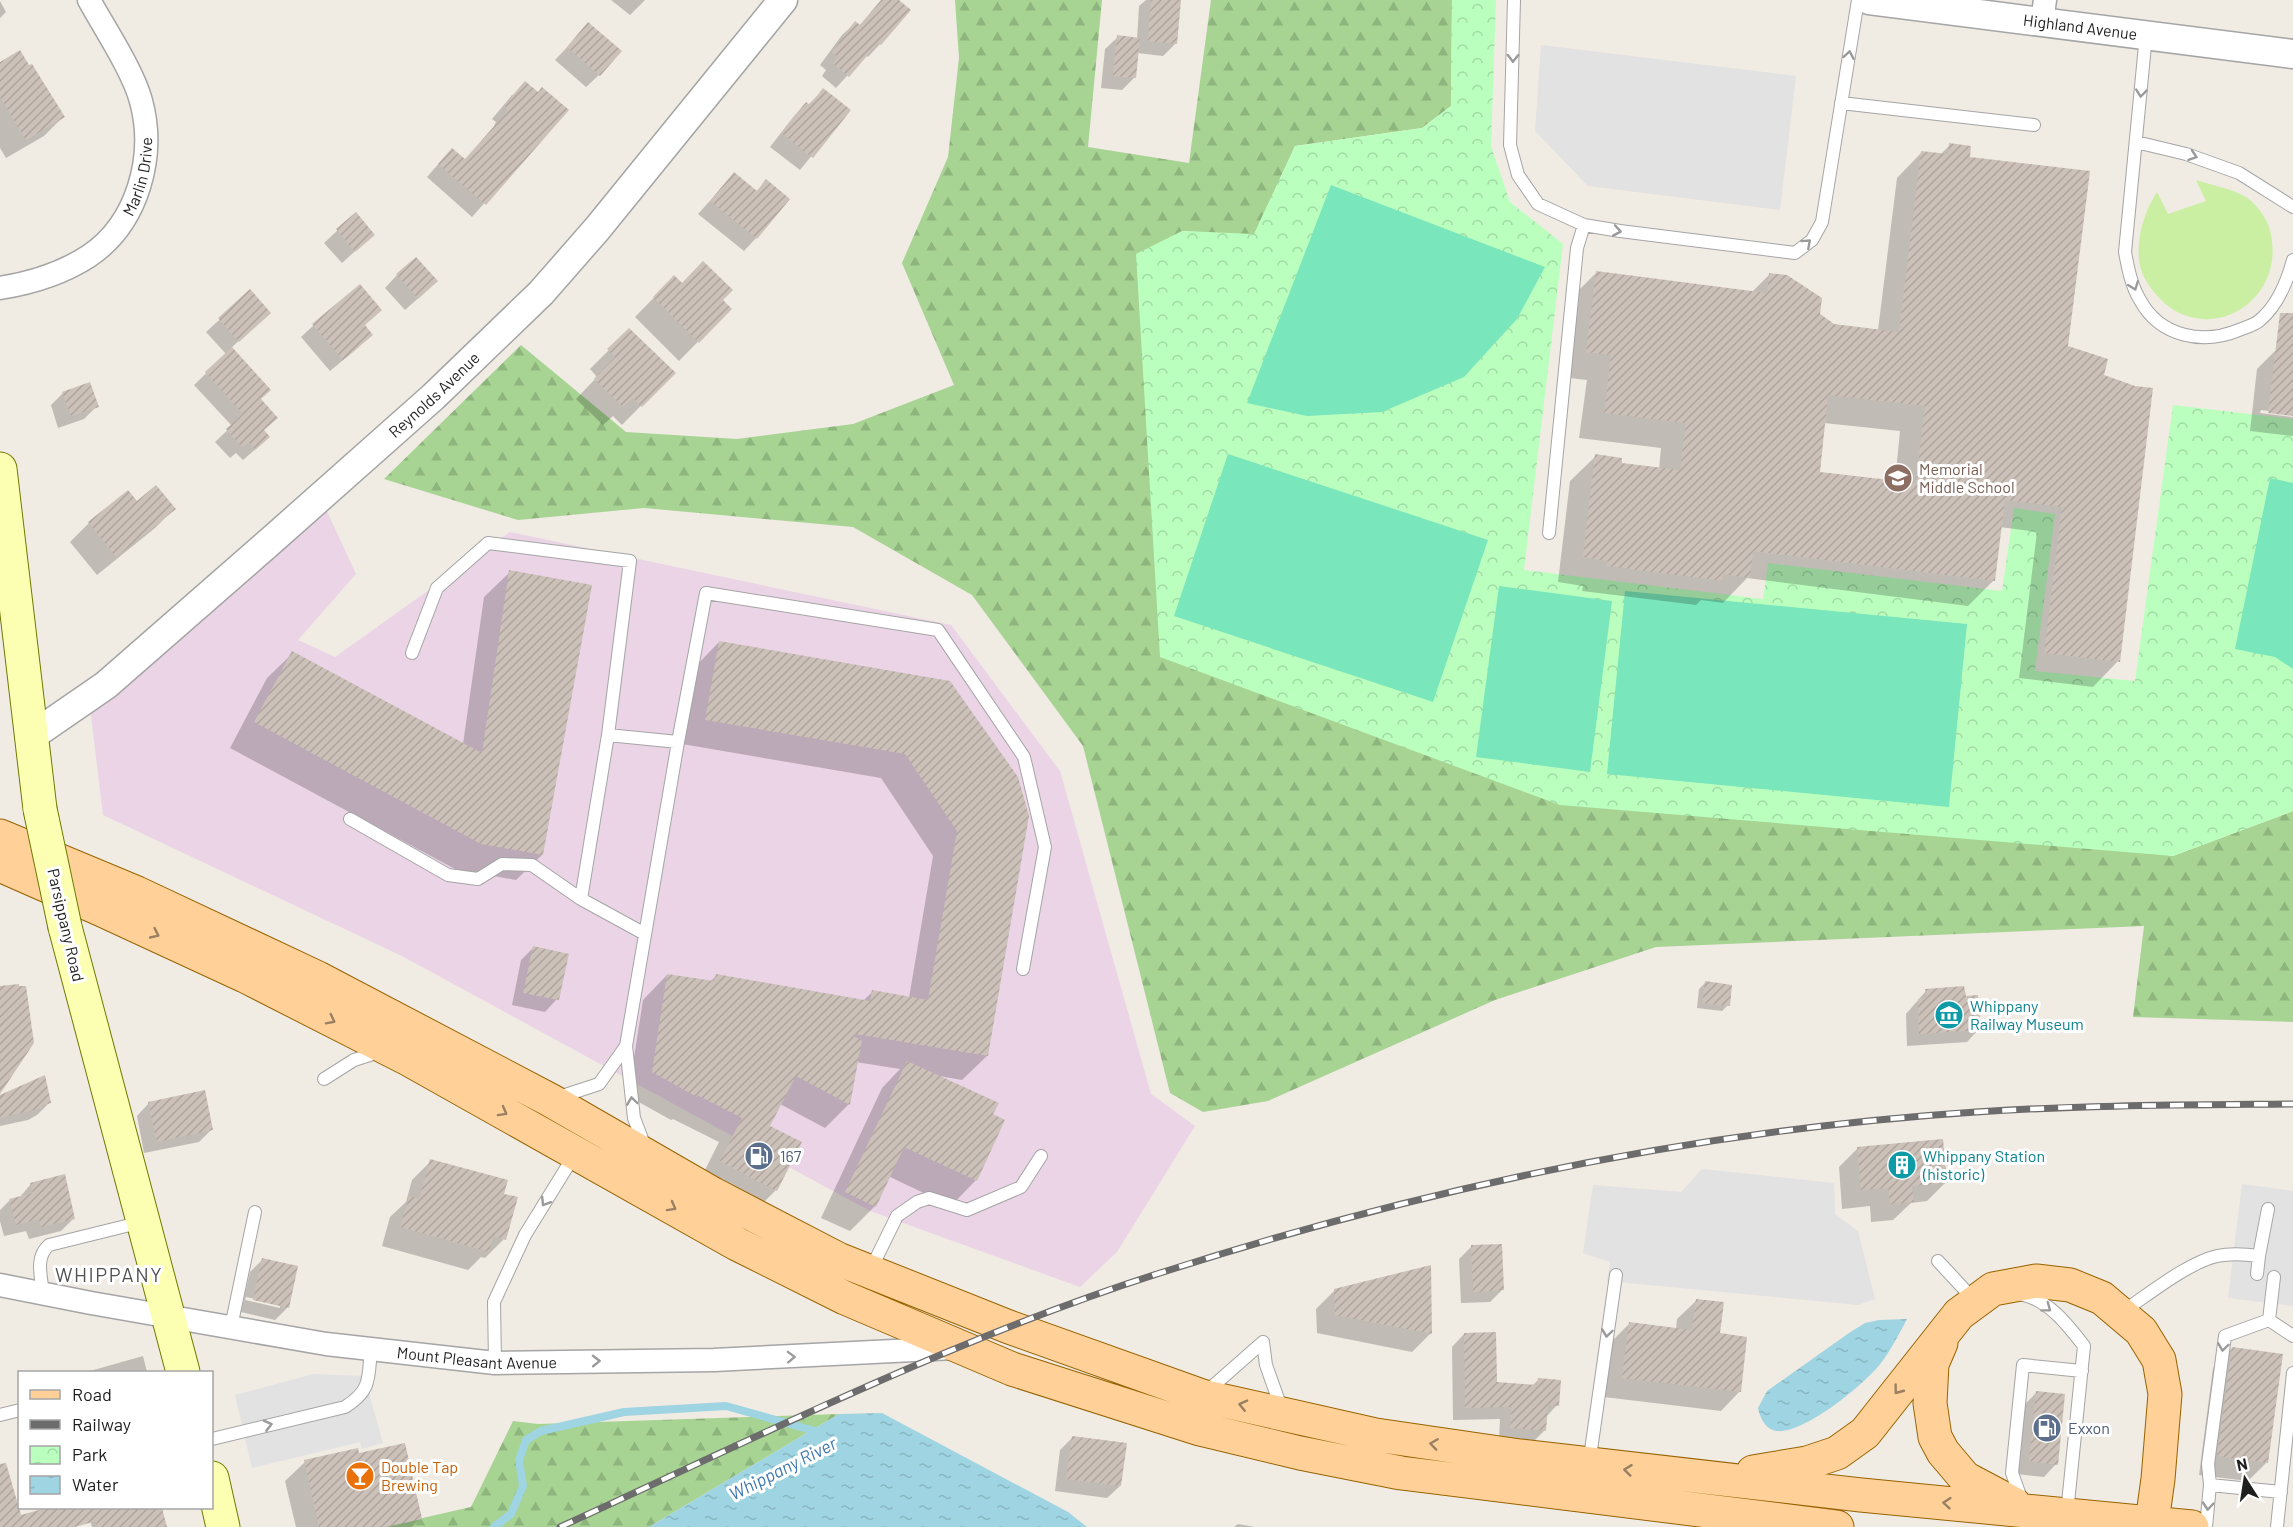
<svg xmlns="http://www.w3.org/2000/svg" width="2293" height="1527" font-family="Barlow,sans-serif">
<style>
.industrial{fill:#ead4e6}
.grass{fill:#caefa3}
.forest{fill:url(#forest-firs)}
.park{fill:url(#park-crowns)}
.pitch{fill:#79e7bb}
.parking{fill:#e2e2e2}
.water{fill:url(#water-ripples)}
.shadow{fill:#0003;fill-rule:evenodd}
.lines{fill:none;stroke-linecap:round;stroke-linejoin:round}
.stream{stroke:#9fd4e2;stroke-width:8}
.building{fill:url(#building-hatch);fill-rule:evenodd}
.service-casing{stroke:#a5a5a5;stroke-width:14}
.minor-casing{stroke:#a5a5a5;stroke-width:25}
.tertiary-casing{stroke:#a5a5a5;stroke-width:31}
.secondary-casing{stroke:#6e7a00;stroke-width:35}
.primary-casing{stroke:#986300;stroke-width:35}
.service{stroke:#fff;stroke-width:12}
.minor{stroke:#fff;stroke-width:22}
.tertiary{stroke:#fff;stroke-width:28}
.secondary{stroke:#fcffb2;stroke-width:33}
.primary{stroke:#ffd199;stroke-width:33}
.rail-casing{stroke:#6c6c6c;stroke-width:7}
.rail{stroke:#fff;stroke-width:4.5;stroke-dasharray:14;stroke-linecap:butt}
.secondary-bridge-casing{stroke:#6e7a00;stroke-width:35;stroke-linecap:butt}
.secondary-bridge{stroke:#fcffb2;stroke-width:33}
.oneway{stroke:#9a9a9a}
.oneway2{stroke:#9a8062}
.labels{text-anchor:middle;stroke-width:6;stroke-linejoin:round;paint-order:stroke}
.street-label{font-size:16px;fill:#1e1e1e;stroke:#fff}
.education-label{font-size:16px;fill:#785e54;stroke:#fff;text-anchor:start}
.culture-label{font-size:16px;fill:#0d838f;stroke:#fff;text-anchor:start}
.service-label{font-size:16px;fill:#4e5e75;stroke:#fff;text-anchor:start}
.food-label{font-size:16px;fill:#c56008;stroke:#fff;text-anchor:start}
.water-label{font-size:18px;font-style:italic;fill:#3f78af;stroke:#fff}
.quarter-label{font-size:20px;letter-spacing:1.5px;fill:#515151;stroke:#fff}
</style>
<defs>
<pattern id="forest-firs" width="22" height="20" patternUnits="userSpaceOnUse" patternTransform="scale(1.5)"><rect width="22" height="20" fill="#a7d393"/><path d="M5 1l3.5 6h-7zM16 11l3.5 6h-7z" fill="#8fb57e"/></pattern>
<pattern id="park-crowns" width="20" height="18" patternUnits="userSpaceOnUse" patternTransform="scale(1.5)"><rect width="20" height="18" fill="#bbffbf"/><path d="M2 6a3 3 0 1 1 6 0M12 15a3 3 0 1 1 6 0" fill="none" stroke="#a0daa4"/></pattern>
<pattern id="water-ripples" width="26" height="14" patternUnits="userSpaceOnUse" patternTransform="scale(1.5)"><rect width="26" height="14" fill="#9fd4e2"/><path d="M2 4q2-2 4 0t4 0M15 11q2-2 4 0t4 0" fill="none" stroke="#88b6c1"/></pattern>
<pattern id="building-hatch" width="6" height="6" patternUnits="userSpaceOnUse" patternTransform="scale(1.5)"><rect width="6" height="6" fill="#ccc1b8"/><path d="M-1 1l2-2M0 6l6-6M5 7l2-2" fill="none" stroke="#afa59e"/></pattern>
</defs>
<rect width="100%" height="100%" fill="#f0ebe3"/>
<path class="industrial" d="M318 492 356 574 298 640 335 657 510 532 951 625 1060 771 1151 1094 1195 1126 1117 1252 1080 1287 870 1211 402 956 103 815 88 691Z"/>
<path class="grass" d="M2196 180C2211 185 2230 188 2244 196 2255 202 2265 216 2269 227 2293 306 2192 360 2145 279 2131 254 2142 214 2157 192L2168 214 2206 201Z"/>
<path class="forest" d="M955 0H1102L1088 147 1189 163 1211 0H1452L1451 106 1422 128 1295 146 1254 235 1182 231 1160 657 2173 856 2293 811V1022L2133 1017 2144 926 1656 947 1495 1000 1268 1101 1203 1112 1170 1093 1083 746 972 595 853 527 644 508 518 520 384 479 521 345 626 432 737 439 853 424 954 385 902 263 948 157 959 58Z
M839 1414 649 1527H383L471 1507 513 1421 538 1424Z"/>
<path class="park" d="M1452 0H1496L1491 146 1510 202 1563 244 1524 570 1763 599 1768 563 2002 591 2014 508 2055 514 2035 671 2135 681 2173 405 2293 419V811L2173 856 1560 805 1160 657 1136 254 1182 231 1254 234 1295 146 1422 128 1451 106Z"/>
<path class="pitch" d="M1331 185 1545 267 1517 319 1464 377 1382 412 1307 416 1247 403Z
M1228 454 1488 540 1433 702 1174 616Z
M2270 478 2293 483V669L2275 657 2235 649Z
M1499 586 1612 601 1590 772 1476 757Z
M1625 591 1967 624 1949 807 1607 774Z"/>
<path class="parking" d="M1541 45 1796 76 1780 210 1588 186 1535 131Z
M1702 1169 1834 1183 1835 1214 1858 1231 1875 1299 1858 1305 1607 1281 1610 1262 1583 1253 1593 1185 1681 1192Z
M2242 1184 2293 1191V1306L2228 1298Z
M314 1374 364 1376 383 1443 362 1449 360 1442 252 1468 235 1395Z"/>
<path class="water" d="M1907 1319C1899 1334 1891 1350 1881 1363 1865 1384 1804 1434 1777 1431 1766 1430 1760 1418 1758 1408L1767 1391 1849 1333 1865 1323 1879 1320Z
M882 1413 1068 1512 1087 1527H649L839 1414Z"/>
<path class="shadow" d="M611 0H645L630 15Z
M882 0H897L880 44 868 57 866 55 836 88 822 76 826 70 820 65 842 35 855 23 859 26Z
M1146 0H1179L1176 43 1163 56 1137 53 1134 78 1122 90 1101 88 1105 49 1118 37 1137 39 1139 6Z
M0 1 6 12 0 18Z
M589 24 599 75 586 87 555 60Z
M0 64 63 117 44 136 6 158 0 148Z
M823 90 849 110 800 170 770 147 794 116 806 104 808 105Z
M538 94 567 110 472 217 427 177 440 162 464 161 493 128 496 122 492 119 512 95Z
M1950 145 1968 158 2067 347 2102 376 2118 661 2093 687 2019 678 2037 532 2000 527 1994 580 1968 606 1747 578 1723 603 1701 600 1696 605 1582 591 1583 586 1558 582 1570 481 1596 456 1620 464 1659 469 1661 448 1579 438 1587 380 1561 377 1571 298 1596 273 1752 292 1770 274 1834 325 1878 330 1897 178 1922 152 1940 155ZM1824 423 1900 431 1895 482 1818 474Z
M734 174 756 192 766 181 756 238 744 251 698 214Z
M355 214 373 235 342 263 324 243Z
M397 275 424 293 405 310 385 288Z
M674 277 682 285 721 300 730 309 679 361 635 317Z
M250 292 256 325 231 348 262 431 257 448 243 460 236 453 230 458 215 442 232 426 194 385 226 354 206 332Z
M314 325 363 326 359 347 330 371 301 337Z
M629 330 673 373 622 425 613 416 603 425 576 399 597 377 590 369Z
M2276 350 2293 352V414L2261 410 2260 413 2293 417V436L2250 431 2257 369Z
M63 393 97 406 84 419 58 428 51 405Z
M128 492 137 503 174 509 155 528 97 575 70 542 89 523Z
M510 572 542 855 516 880 455 869 230 748 267 678 293 653 463 744 484 597Z
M719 642 949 682 987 1056 962 1080 939 1076 991 1115 976 1180 951 1206 888 1176 875 1206 850 1231 821 1218 882 1088 900 1069 856 1062 849 1104 825 1128 780 1104 768 1126 776 1190 751 1215 697 1186 719 1142 673 1119 671 1120 628 1096 643 1000 667 975 710 982 716 976 863 1001 872 992 909 998 933 856 881 778 682 744 695 667Z
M533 948 557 999 545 1012 512 1005 521 960Z
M1705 983 1728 1005 1722 1011 1697 1008 1699 989Z
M1926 991 1965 997 1979 1029 1967 1042 1907 1046 1906 1014Z
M0 1097 50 1102 37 1115 28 1120 0 1126Z
M149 1103 212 1129 199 1142 144 1153 137 1116Z
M1858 1148 1946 1182 1927 1201 1911 1203 1893 1220 1871 1222 1870 1206 1842 1209 1839 1167Z
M431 1161 502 1195 504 1239 485 1258 481 1257 468 1270 382 1246 390 1217 406 1202 412 1180Z
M31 1184 74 1218 61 1231 29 1239 26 1231 4 1236 0 1221V1210L10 1200 19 1198Z
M1472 1246 1502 1290 1490 1302 1461 1303 1459 1259Z
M263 1259 288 1307 275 1320 241 1312 250 1272ZM246 1297 280 1304V1308L245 1300Z
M1335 1290 1431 1333 1412 1352 1317 1333 1316 1309Z
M1697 1300 1719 1335 1740 1391 1721 1411 1604 1397 1610 1343 1629 1324 1676 1330 1677 1319Z
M1464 1334 1496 1383 1532 1386 1538 1380 1557 1405 1546 1417 1545 1430 1532 1443 1499 1440 1500 1419 1453 1420 1452 1347Z
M2232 1348 2267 1462 2248 1481 2199 1475 2213 1368Z
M143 1356 147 1372H88L90 1371Z
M2036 1393 2056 1464 2044 1477 2017 1474 2024 1405Z
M1073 1437 1120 1486 1107 1498 1055 1491 1060 1450Z
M358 1455 420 1518 412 1527H296L285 1481 305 1462Z
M103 1508H160L166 1527H92L90 1520Z
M1238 1524 1255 1527H1234Z"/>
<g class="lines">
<path class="stream" d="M494 1527 511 1514 523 1486 519 1460 526 1440 541 1431 624 1412 726 1406 822 1433"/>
</g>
<path class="building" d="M881 0H899L911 10 881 45 878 43 849 77 833 63 838 57 832 52 855 21 860 25Z
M1151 0H1181L1177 44 1148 41Z
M588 22 622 51 600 76 567 47Z
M1117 35 1140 38 1136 78 1113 76Z
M20 50 29 65 32 64 65 117 26 140 0 97V62Z
M525 81 538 92 542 87 569 110 486 205 438 164 452 148 465 159 505 114 507 109 504 105Z
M823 88 851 110 813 158 781 133 806 102 810 105Z
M1949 143 1971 146 1970 157 2090 171 2068 346 2108 359 2104 375 2135 386 2153 388 2120 662 2044 653 2062 507 2005 500 1995 581 1753 551 1750 578 1723 574V581L1607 566 1608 561 1583 557 1595 454 1622 458V463L1680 470 1686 423 1604 413 1611 355 1586 352 1596 271 1767 293 1769 273 1787 275 1822 298 1820 314 1834 324 1899 332 1921 151 1948 154ZM1828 395 1925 406 1916 483 1820 472Z
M734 172 757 191 766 179 790 199 757 239 710 201Z
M356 212 375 235 355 252 336 229Z
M416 257 438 281 418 299 396 274Z
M703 261 733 290 723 300 732 309 699 343 653 297 674 275 682 283Z
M360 284 382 310 365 325 373 335 343 360 312 324Z
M250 289 271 313 239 342 218 318Z
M2280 313H2293V416L2268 413Z
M629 328 676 373 642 407 633 398 623 407 594 379 615 357 607 349Z
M232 347 271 390 261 399 278 418 264 430 270 437 255 450 249 442 242 447 226 429 243 414 205 372Z
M90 382 99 407 71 416 62 392Z
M156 485 176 509 116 557 88 522 128 490 137 501Z
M509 570 592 585 543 855 481 844 254 722 292 651 482 753Z
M719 641 950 681 1018 777 1029 816 988 1056 855 1034V1037L862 1040 850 1105 796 1076 770 1126 802 1142 777 1191 720 1161 742 1118 697 1095V1097L652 1072 667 974 714 981 716 974 870 1001 872 990 928 1000 957 831 905 754 705 720Z
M533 946 569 954 559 1000 523 993Z
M1705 981 1732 985 1730 1006 1702 1003Z
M19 984V986H26L34 1043 0 1094V986Z
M1964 986 1966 996 1978 995 1981 1030 1919 1034 1918 999 1927 998 1925 989Z
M907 1061 999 1103 993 1114 1005 1120 977 1181 904 1147 876 1207 845 1192Z
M45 1075 51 1103 42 1105V1108L0 1118V1095Z
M205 1090 213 1130 157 1142 148 1102Z
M1943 1139 1947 1183 1912 1186 1914 1202 1890 1204 1888 1188 1861 1190 1857 1147Z
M430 1159 508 1180 504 1194 518 1197 506 1240 493 1236 489 1252 400 1227 409 1196 419 1199Z
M65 1174 75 1219 41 1227 39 1219 16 1225 9 1199 33 1193 30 1183Z
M1502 1244 1504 1290 1473 1292 1471 1245Z
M262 1258 298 1266 289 1308 253 1300Z
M1431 1265 1432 1334 1335 1315 1334 1289Z
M1696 1299 1724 1302 1720 1333 1747 1337 1741 1392 1622 1378 1629 1322 1692 1330Z
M1496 1332 1497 1382 1537 1385 1538 1378 1561 1380 1559 1406 1548 1405 1546 1431 1510 1428 1512 1407 1465 1408 1464 1333Z
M2232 1347 2283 1354 2268 1463 2217 1456Z
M2036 1391 2065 1394 2058 1465 2029 1461Z
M1072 1436 1127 1443 1121 1486 1066 1479Z
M405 1443 422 1519 386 1527H319L304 1460 358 1448 359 1453Z
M6 1463 21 1515 46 1508H162L167 1527H97L96 1521 75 1527H0V1464Z"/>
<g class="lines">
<g class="service-casing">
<path id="service" d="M1514 0 1510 145 1518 175 1538 204 1584 225 1620 231 1795 253 1812 240 1822 222 1858 0
M2146 35 2125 252C2128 268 2131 285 2140 300 2160 337 2203 345 2239 330 2246 327 2255 325 2260 320 2278 305 2287 282 2293 260
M1841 103 2034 125
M2136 142 2186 154 2239 173 2293 207
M1549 533 1577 248 1584 225
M412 653 437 588 488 543 630 561 608 735 678 742
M350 819 448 875 478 879 502 864 532 865 581 899 645 934
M581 899 608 735
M626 1046 678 742 706 593 938 630 1024 757 1045 847 1023 969
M324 1079 354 1060 379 1052
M556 1098 599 1084 626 1046 634 1118 645 1147
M1938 1261 1975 1301
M870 1271 897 1216 917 1202 929 1198 967 1210 1021 1187 1041 1156
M2257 1274 2259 1256
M2274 1277 2269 1320 2293 1336
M43 1293C41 1276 35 1257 49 1245L142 1222
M2020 1294C2048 1299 2068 1325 2084 1346L2067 1513
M2122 1312C2148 1295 2187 1263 2217 1256 2231 1253 2245 1254 2259 1256L2268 1209
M231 1327 255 1212
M1263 1342 1266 1365 1282 1410
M495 1363 494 1302 525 1235 575 1154
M1205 1393 1263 1342
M0 1415 20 1410
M212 1439 345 1407C372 1390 368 1378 371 1349
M1589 1464 1616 1275
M2210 1485 2281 1492
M2022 1501 2012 1473 2023 1365 2082 1371
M2206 1527 2210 1485 2208 1464 2225 1336 2269 1320
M2277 1527 2293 1373"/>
</g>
<g class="minor-casing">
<g id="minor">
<path d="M2042 22 2045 0"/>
<path id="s1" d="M0 288C31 283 63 273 89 256 138 223 156 156 141 101 133 71 105 29 89 0"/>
<path id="s2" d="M0 1285 91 1303 326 1344 495 1363 714 1360 954 1348"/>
</g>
</g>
<g class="tertiary-casing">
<g id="tertiary">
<path id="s3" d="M1869 0 2293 54"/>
<path id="s4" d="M32 736 106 685 273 539 433 397 541 293 597 229 783 0"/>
</g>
</g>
<g class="secondary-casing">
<path id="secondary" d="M0 469 40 809
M65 927 183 1372
M212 1478 223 1527"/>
</g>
<g class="primary-casing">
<path id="primary" d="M0 836 137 893 318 978 550 1100 713 1194 838 1259 1009 1327 1202 1396 1376 1435 1520 1456 1861 1495 2192 1527
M0 865 102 910 245 976 410 1060 737 1244 845 1298 1012 1369 1200 1429 1300 1453 1401 1473 1837 1527
M1941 1343 1932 1364 1930 1403 1935 1437 1943 1452 1965 1478 2014 1504
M1753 1472 1807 1463 1837 1453 1865 1433 1959 1314 1993 1289 2036 1281 2070 1285 2102 1298 2141 1331 2159 1360 2165 1394 2158 1479 2152 1522"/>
</g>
<use href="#service" class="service"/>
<use href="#minor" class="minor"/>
<use href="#tertiary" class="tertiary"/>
<use href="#secondary" class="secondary"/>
<use href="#primary" class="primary"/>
<g class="rail-casing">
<path id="rail" d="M560 1527C758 1437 953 1339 1160 1273 1425 1188 1699 1130 1976 1112 2082 1105 2187 1105 2293 1104"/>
</g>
<use href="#rail" class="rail"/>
<g class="secondary-bridge-casing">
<path id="secondary-bridge" d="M40 809 65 927"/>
</g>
<use href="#secondary-bridge" class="secondary-bridge"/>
</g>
<defs><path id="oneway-chevron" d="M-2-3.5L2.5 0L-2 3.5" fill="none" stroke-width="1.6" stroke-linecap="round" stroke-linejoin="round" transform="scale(1.5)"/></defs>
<g class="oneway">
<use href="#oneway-chevron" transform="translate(1849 55) rotate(-80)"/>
<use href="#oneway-chevron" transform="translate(1513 58) rotate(91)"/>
<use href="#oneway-chevron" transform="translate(2141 93) rotate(96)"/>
<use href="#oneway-chevron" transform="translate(2193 156) rotate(19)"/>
<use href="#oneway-chevron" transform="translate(1617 231) rotate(10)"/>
<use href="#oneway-chevron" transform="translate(1807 243) rotate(-42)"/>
<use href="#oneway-chevron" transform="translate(2134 286) rotate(69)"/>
<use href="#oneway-chevron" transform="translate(632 1101) rotate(-98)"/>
<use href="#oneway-chevron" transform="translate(545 1202) rotate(122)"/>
<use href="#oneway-chevron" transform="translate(2047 1308) rotate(37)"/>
<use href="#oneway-chevron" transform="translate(1607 1333) rotate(98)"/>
<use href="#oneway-chevron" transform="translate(2223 1347) rotate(98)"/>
<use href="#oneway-chevron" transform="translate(791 1357) rotate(-2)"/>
<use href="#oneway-chevron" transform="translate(596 1361) rotate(-1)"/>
<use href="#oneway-chevron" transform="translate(268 1425) rotate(-14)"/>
<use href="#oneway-chevron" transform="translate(2208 1506) rotate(95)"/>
</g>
<g class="oneway2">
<use href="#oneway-chevron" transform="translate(155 934) rotate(25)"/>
<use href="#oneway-chevron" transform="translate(331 1020) rotate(27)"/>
<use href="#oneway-chevron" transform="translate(503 1112) rotate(29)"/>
<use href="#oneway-chevron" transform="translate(672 1207) rotate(29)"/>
<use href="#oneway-chevron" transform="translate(1898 1390) rotate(127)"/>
<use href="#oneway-chevron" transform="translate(1243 1405) rotate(-167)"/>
<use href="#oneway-chevron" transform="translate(1434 1444) rotate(-172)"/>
<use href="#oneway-chevron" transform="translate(1628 1470) rotate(-173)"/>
<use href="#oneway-chevron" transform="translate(1947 1503) rotate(-175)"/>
</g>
<defs>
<g id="school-disc" transform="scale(1.5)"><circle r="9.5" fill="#8d6e63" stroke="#fff"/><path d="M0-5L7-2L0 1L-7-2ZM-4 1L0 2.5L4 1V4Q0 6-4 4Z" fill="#fff"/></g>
<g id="museum-disc" transform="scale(1.5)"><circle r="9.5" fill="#0f9aa8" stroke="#fff"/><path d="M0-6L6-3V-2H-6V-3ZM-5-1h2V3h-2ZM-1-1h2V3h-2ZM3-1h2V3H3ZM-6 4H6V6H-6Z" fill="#fff"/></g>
<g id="fuel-disc" transform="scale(1.5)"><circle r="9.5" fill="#5c6f8a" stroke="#fff"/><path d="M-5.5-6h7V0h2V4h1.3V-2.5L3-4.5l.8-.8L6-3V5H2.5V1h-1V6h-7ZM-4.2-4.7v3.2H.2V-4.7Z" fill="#fff"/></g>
<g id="building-disc" transform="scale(1.5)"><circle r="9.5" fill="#0f9aa8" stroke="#fff"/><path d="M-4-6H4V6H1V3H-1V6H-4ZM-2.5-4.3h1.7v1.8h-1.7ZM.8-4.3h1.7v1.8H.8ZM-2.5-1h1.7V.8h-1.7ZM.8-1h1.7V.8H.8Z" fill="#fff"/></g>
<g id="bar-disc" transform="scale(1.5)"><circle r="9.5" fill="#e8710a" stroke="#fff"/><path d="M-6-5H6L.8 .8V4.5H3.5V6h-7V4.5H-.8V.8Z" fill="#fff"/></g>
</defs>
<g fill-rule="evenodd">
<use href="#school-disc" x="1898" y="478"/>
<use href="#museum-disc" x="1949" y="1015"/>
<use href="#fuel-disc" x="759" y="1156"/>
<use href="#building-disc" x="1902" y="1165"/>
<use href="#fuel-disc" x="2047" y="1428"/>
<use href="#bar-disc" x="360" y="1476"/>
</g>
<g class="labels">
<g class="street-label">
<text dy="6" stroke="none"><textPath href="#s3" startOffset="213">Highland Avenue</textPath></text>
<text dy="6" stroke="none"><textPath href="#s1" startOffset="192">Marlin Drive</textPath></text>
<text dy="6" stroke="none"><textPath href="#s4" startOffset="528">Reynolds Avenue</textPath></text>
<text transform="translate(66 925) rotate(77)" y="6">Parsippany Road</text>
<text dy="6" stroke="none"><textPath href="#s2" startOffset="483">Mount Pleasant Avenue</textPath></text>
</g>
<g class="education-label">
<text x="1919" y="475">Memorial<tspan x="1919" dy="18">Middle School</tspan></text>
</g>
<g class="culture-label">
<text x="1970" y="1012">Whippany<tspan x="1970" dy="18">Railway Museum</tspan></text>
<text x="1923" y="1162">Whippany Station<tspan x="1923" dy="18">(historic)</tspan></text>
</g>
<g class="service-label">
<text x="780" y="1162">167</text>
<text x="2068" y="1434">Exxon</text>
</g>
<g class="food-label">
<text x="381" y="1473">Double Tap<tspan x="381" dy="18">Brewing</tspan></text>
</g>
<g class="water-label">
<text transform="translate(783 1469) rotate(-27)" y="6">Whippany River</text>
</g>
<g class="quarter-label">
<text x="109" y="1282">WHIPPANY</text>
</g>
</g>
<rect x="18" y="1371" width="195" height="138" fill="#ffffff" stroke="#a5a5a5" stroke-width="1.5"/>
<rect x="30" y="1390" width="30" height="9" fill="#ffd199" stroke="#a5a5a5" stroke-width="1.5"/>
<text x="72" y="1401" font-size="18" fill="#1e1e1e">Road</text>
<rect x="30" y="1420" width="30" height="9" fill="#6c6c6c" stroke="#a5a5a5" stroke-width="1.5"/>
<text x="72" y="1431" font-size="18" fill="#1e1e1e">Railway</text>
<rect x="30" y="1446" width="30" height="18" fill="url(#park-crowns)" stroke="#a5a5a5" stroke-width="1.5"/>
<text x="72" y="1461" font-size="18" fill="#1e1e1e">Park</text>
<rect x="30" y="1476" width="30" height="18" fill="url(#water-ripples)" stroke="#a5a5a5" stroke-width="1.5"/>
<text x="72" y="1491" font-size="18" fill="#1e1e1e">Water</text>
<g transform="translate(2245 1479) rotate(348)" stroke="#ffffff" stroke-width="4.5" paint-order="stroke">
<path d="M0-4.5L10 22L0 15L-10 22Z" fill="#1e1e1e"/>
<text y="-9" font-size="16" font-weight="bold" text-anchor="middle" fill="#1e1e1e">N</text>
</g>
</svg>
